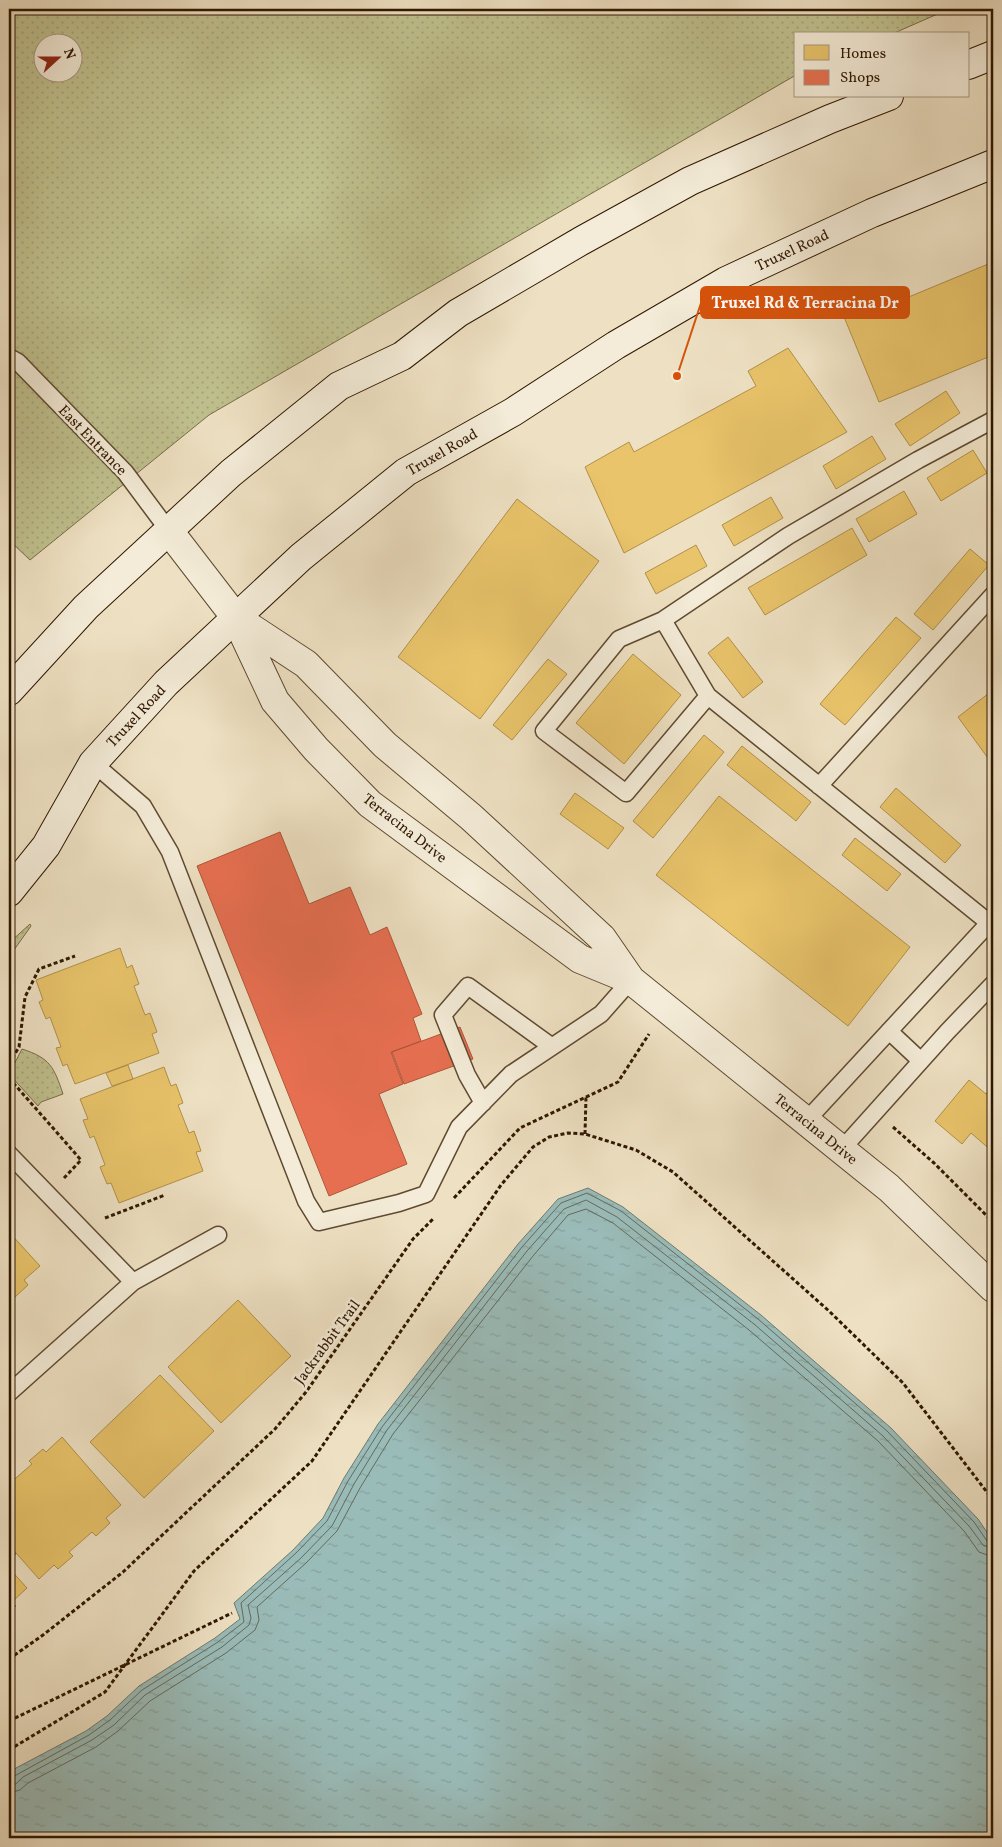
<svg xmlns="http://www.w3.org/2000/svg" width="1002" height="1847" font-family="Vollkorn,serif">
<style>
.grass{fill:url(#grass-dots);stroke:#786c48;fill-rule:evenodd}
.water{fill:url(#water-ripples);stroke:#6f7a6f}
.homes{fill:#e9c46a;stroke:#b1904a}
.shops{fill:#e76f51;stroke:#b05539}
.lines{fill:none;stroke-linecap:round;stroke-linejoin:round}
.shore{stroke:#646a5c;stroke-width:1}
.lane-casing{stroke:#5f4a31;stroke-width:19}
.street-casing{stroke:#5f4a31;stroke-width:30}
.secondary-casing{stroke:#2f1700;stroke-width:30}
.path{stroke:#2f1700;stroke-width:3;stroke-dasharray:4 2.5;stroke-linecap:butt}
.lane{stroke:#f4ecd8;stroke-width:16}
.street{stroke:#f4ecd8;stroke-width:28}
.secondary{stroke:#f4ecd8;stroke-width:28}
.labels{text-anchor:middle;stroke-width:5;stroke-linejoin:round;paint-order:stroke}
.street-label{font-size:15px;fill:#2f1700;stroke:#f4ecd8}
.leader{fill:none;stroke:#d6520b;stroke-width:2}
.callout-dot{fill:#d6520b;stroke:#f4ecd8;stroke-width:2}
.callout{fill:#d6520b;stroke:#d6520b;stroke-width:2}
.callout-label{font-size:16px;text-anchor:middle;font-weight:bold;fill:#fff}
</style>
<defs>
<pattern id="grass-dots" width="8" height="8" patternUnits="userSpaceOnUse" patternTransform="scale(1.25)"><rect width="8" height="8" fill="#c0c18f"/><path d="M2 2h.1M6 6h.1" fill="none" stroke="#a5a57a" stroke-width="1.8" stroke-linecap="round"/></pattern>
<pattern id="water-ripples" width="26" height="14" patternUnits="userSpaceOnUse" patternTransform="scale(1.25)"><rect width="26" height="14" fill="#9abcb9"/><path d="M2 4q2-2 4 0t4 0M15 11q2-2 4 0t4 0" fill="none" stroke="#85a19d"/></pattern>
</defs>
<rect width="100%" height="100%" fill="#eee1c3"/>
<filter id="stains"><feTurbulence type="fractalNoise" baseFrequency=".004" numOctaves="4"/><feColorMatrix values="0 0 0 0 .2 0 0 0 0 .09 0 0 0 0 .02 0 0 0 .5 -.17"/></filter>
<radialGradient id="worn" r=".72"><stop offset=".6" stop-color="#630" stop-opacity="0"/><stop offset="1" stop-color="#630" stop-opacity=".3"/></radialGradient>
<path class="grass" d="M9 9H949L892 34H796V75L209 415 30 560 9 540ZM42 42H72V72H42Z
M30 924 31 926 9 957V943Z
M22 1049C50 1058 54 1067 63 1094L41 1102 38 1106 9 1074Z"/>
<path class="water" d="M588 1188 623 1207 761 1315 891 1428 978 1519 993 1541V1838H9V1776L16 1768 86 1731 107 1716 139 1686 215 1638 240 1619 234 1603 293 1550 323 1518 344 1478 378 1424 518 1244 558 1199Z"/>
<path class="homes" d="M993 262V355L879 402 842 312 894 290 899 301Z
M788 348 847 432 624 553 585 467 629 442 634 452 756 386 748 371Z
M946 391 960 413 910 446 895 424Z
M872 436 886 459 836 489 823 466Z
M973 450 987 473 941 501 927 478Z
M904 491 917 514 869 542 856 519Z
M771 497 783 518 734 546 722 525Z
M517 499 599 561 480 719 398 657Z
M993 523V542L987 526Z
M852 528 867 555 765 615 748 588Z
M696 545 707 566 656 594 645 573Z
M970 549 989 565 933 630 914 614Z
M896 617 921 638 845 725 820 704Z
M728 637 763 682 743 698 708 653Z
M633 654 681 695 624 764 576 723Z
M548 659 567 674 512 740 493 725Z
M993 690V765L958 717Z
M704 735 724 752 653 838 633 821Z
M742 746 811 802 796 821 727 765Z
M896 788 961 845 945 863 880 807Z
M575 793 624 828 608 849 560 814Z
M719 796 910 947 848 1026 656 875Z
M855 838 901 874 887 891 842 855Z
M120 948 127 968 132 965 139 984 134 986 145 1015 150 1013 157 1032 152 1034 159 1053 75 1084 67 1064 63 1066 56 1048 61 1047 50 1017 46 1019 39 1002 43 1000 36 980Z
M128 1065 133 1079 112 1086 106 1073Z
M164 1067 171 1086 176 1084 183 1103 178 1105 189 1133 194 1131 201 1151 196 1152 203 1171 119 1203 111 1183 107 1184 100 1167 105 1165 94 1136 90 1138 83 1120 88 1119 80 1099Z
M969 1080 986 1094 993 1085V1152L971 1133 962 1144 935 1121Z
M9 1232 40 1266 24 1280 28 1285 14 1298 9 1295Z
M238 1300 291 1356 221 1423 168 1367Z
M160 1375 214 1431 144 1498 90 1442Z
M62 1437 121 1505 106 1518 110 1523 96 1536 92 1532 69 1552 73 1556 58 1569 54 1565 39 1579 9 1545V1484L32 1464 29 1461 43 1449 46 1452Z
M9 1545 16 1554 9 1561Z
M9 1568 27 1588 12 1602 16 1606 9 1612Z"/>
<path class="shops" d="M280 832 309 904 350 887 370 935 387 927 422 1014 413 1018 421 1041 391 1052 403 1084 379 1094 407 1164 329 1196 197 866Z
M460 1027 473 1059 404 1084 392 1052Z"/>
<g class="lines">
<path class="shore" d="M9 1779 89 1735 110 1720 142 1690 218 1642 244 1622 241 1603 296 1553 327 1521 348 1481 382 1427 522 1247 561 1203 587 1193 621 1211 758 1319 887 1431 974 1522 987 1541 993 1543
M9 1785 16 1784 23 1777 92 1740 114 1725 145 1695 222 1647 249 1625 251 1618 248 1605 301 1558 332 1526 354 1484 387 1430 527 1251 564 1209 586 1200 617 1217 754 1324 883 1436 969 1526 983 1545 993 1549
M9 1793 20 1790 28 1783 96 1747 118 1731 150 1701 226 1653 255 1630 259 1620 257 1607 306 1563 337 1531 360 1488 393 1434 533 1256 568 1215 586 1209 613 1223 749 1330 878 1441 964 1531 979 1552 993 1557"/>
<g class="lane-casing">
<path id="lane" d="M9 357 18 362 125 472 169 531
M663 620 708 696 993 926
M708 696 626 793 544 731 619 639 663 620 788 536 918 460 993 420
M93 763 143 806 170 852 306 1201 319 1222 399 1203 426 1194 459 1127 511 1074 601 1014 631 980
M819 786 993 595
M889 1031 921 1061
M483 1103 467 1075 443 1015 468 986 551 1046
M806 1121 989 923
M842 1149 947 1032 993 984
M9 1154 133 1282
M9 1393 133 1282 218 1235"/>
</g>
<g class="street-casing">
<path id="street" d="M169 531 236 618 275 701 316 749 370 804 580 959 631 980
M236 618 306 664 385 745 471 817 602 938 631 980 889 1188 993 1288"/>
</g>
<g class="secondary-casing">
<path id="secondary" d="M968 65 993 55
M9 691 86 607 231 473 339 386 402 356 458 313 581 241 690 181 830 119 889 96
M9 892 46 846 93 763 166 683 301 557 406 472 513 412 616 345 726 281 872 213 993 164"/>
</g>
<path class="path" d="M9 1064 19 1047 25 997 39 969 75 956
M9 1078 81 1160 64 1178
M893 1127 934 1163 993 1222
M585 1134 586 1096
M454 1198 520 1128 618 1082 649 1034
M105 1218 165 1195
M9 1659 43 1635 123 1572 275 1429 306 1392 413 1239 434 1218
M9 1721 232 1613
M9 1750 105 1692 194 1571 312 1461 501 1185 533 1147 549 1137 568 1133 585 1134 636 1150 673 1172 829 1311 903 1383 993 1500"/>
<use href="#lane" class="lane"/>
<use href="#street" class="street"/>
<use href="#secondary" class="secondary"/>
</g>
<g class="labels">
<g class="street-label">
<text transform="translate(792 250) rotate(-25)" y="5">Truxel Road</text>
<text transform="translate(93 440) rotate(46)" y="5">East Entrance</text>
<text transform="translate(442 452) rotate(-30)" y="5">Truxel Road</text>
<text transform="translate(136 716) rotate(-47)" y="5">Truxel Road</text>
<text transform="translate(405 828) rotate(38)" y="5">Terracina Drive</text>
<text transform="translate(816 1129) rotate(39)" y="5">Terracina Drive</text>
<text transform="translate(327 1342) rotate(-54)" y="5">Jackrabbit Trail</text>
</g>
</g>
<path class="leader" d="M677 376L701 303"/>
<circle class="callout-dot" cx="677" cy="376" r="5"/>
<rect class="callout" x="701" y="287" width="208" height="31" rx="5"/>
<g class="callout-label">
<text x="805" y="308">Truxel Rd &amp; Terracina Dr</text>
</g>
<rect width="1002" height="1847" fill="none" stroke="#eee1c3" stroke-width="30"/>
<rect x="10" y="10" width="982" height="1827" fill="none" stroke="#2f1700" stroke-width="2.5"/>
<rect x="15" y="15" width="972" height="1817" fill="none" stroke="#2f1700"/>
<rect x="794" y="32" width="175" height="65" fill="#f4ecd8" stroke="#a59782"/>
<rect x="804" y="45" width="25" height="15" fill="#e9c46a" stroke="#a59782"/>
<text x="840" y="58" font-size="15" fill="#2f1700">Homes</text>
<rect x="804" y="70" width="25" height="15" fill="#e76f51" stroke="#a59782"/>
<text x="840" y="82" font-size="15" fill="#2f1700">Shops</text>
<g transform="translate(58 58) rotate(69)"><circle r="24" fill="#f4ecd8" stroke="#a59782"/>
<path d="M0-4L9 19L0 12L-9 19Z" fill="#8f2418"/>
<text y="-8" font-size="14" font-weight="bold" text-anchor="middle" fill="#2f1700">N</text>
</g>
<rect width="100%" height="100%" filter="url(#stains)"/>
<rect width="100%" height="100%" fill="url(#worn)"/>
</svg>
